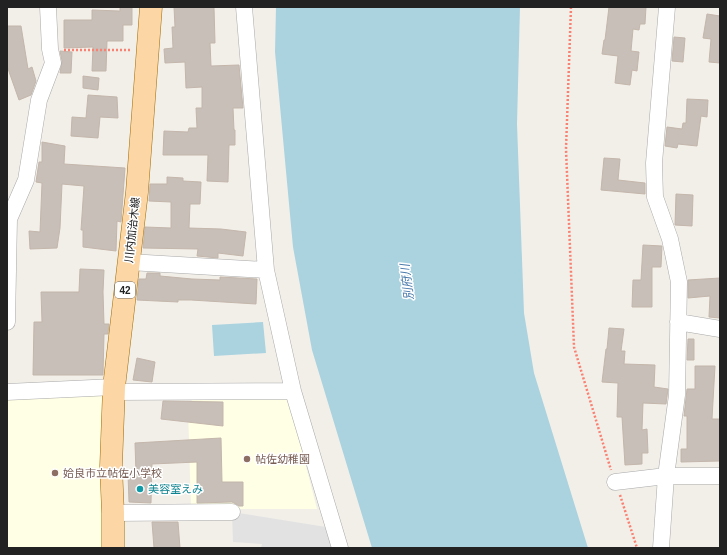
<svg xmlns="http://www.w3.org/2000/svg" width="727" height="555" font-family="Helvetica,'Noto Sans JP',sans-serif">
<style>
.education{fill:#ffffe5}
.parking{fill:#e2e2e2}
.water{fill:#aad3df}
.building{fill:#c7bfb8;stroke:#c4b6ab}
.lines{fill:none;stroke-linecap:round;stroke-linejoin:round}
.street-casing{stroke:#a9a9a9;stroke-width:17}
.primary-casing{stroke:#a06b00;stroke-width:23}
.path{stroke:#fa8072;stroke-width:2.5;stroke-dasharray:2 2;stroke-linecap:butt}
.street{stroke:#fff;stroke-width:16}
.primary{stroke:#fcd6a4;stroke-width:22}
.education-dot{fill:#8d6e63;stroke:#fff;stroke-width:1.5}
.culture-dot{fill:#0f9aa8;stroke:#fff;stroke-width:1.5}
.labels{text-anchor:middle;stroke-width:3;stroke-linejoin:round;paint-order:stroke}
.shield{fill:#fff;stroke:#646464;stroke-width:1}
.shield-label{font-size:10px;font-weight:bold;fill:#222}
.street-label{font-size:11px;fill:#222;stroke:#fff}
.education-label{font-size:11px;fill:#785e54;stroke:#fff;text-anchor:start}
.culture-label{font-size:11px;fill:#0d838f;stroke:#fff;text-anchor:start}
.water-label{font-size:12px;font-style:italic;fill:#4a7aab;stroke:#fff}
</style>
<rect width="100%" height="100%" fill="#f2efe9"/>
<path class="education" d="M103 391V548H7V397Z
M288 396 317 509H191L188 409 192 400Z"/>
<path class="parking" d="M232 512 326 527 333 548H261L262 544 233 542Z"/>
<path class="water" d="M276 7H520L517 124 524 313 534 373 588 548H372L312 350 293 247 275 52Z
M263 322 266 353 214 356 212 325Z"/>
<path class="building" d="M120 7H132V25H123V41H107L106 71H92L93 47 64 48V20H92V10L120 11Z
M174 7H214L215 43H210L211 66 239 65 243 108H233L234 130H235V145H229L228 182 207 181 208 155H163L164 131 188 132 189 128H197L196 108H202V87L186 88 185 62 165 63 164 49 173 48 172 27H175Z
M609 7H646L645 24H640L639 30 633 29 631 51 639 52 637 71 632 70 630 85 615 83 618 56 602 54 604 40H605Z
M707 14 720 16V63L709 62 711 39 703 38Z
M7 26H21L28 69 32 67 36 81 31 95 19 100 7 66Z
M674 37 685 38 683 62 672 61Z
M60 51 72 52 71 73H60L62 61Z
M83 76 99 78 98 90 83 88Z
M88 95 117 97 118 118 100 117 98 138 71 136 72 117 86 118Z
M687 99 708 100 707 117 701 116 697 146 678 144 677 148 665 146 667 127 682 129 683 123H686Z
M42 142 65 146 64 164 125 168 121 222 117 221 116 251 83 247V230H81L84 186 62 184 60 228 57 248 30 249 29 231 40 232 42 183 36 182 39 162H42Z
M604 158 620 159 618 180 645 183V194L601 190Z
M167 177 183 178V181L201 182 200 204H190L189 228 221 229 246 232 243 256 218 253V258L197 256 198 249 143 248 145 227 171 228V202L149 201 150 184H167Z
M676 194 693 195 692 226 675 225Z
M643 245 662 246 661 267H652V307H632L633 280H641Z
M80 269 104 270 103 292 104 324H109L108 334H104L103 375H33L34 322H42L41 292H79Z
M147 273H160V276L192 279 220 280V277L257 279 256 304 191 300H178V302L137 300 139 279H146Z
M720 278V318L709 317 710 296 688 298V280Z
M609 328 624 329 621 351H625L624 364 655 365 654 387 668 389 666 404 643 403 642 430 647 429 648 453H642V464L625 465 622 417H617L618 383 602 382 606 349H607Z
M688 339H694V360H687Z
M137 358 155 362 152 382 133 380Z
M695 366H715L712 419H720V461L681 462V449H687V416H684L687 389H695Z
M163 401 223 402V426L161 419Z
M221 438 222 482H243V506H239L236 504 232 502 197 503V462L152 464 151 503 129 502 128 474H136L135 443Z
M152 522H178L180 548H154Z"/>
<g class="lines">
<g class="street-casing">
<path id="street" d="M244 7 266 270 293 391 340 548
M129 262 266 270
M7 322 9 219 26 180 39 100 53 63 50 49 48 7
M678 322 720 329
M7 392 114 387
M113 392 293 391
M615 482 666 476H720
M113 513 232 512
M661 548 666 476 677 395 679 282 670 239 655 197 654 163 667 7"/>
</g>
<g class="primary-casing">
<path id="primary" d="M113 548V513L111 466 114 387 137 192 151 7"/>
</g>
<path class="path" d="M571 7 566 149 574 347 611 470
M64 50H131
M620 495 637 548"/>
<use href="#street" class="street"/>
<use href="#primary" class="primary"/>
</g>
<g class="education-dot">
<circle cx="247" cy="459" r="4"/>
<circle cx="55" cy="473" r="4"/>
</g>
<circle class="culture-dot" cx="140" cy="489" r="4"/>
<g class="labels">
<rect class="shield" x="115" y="282" width="20" height="16" rx="3"/>
<g class="shield-label">
<text x="125" y="294">42</text>
</g>
<g class="street-label">
<text transform="translate(132 230) rotate(-84)" y="4">川内加治木線</text>
</g>
<g class="education-label">
<text x="255" y="463">帖佐幼稚園</text>
<text x="63" y="477">姶良市立帖佐小学校</text>
</g>
<g class="culture-label">
<text x="148" y="493">美容室えみ</text>
</g>
<g class="water-label">
<text transform="translate(407 282) rotate(-97)" y="4">別府川</text>
</g>
</g>
<rect width="727" height="555" fill="none" stroke="#222222" stroke-width="16"/>
</svg>
